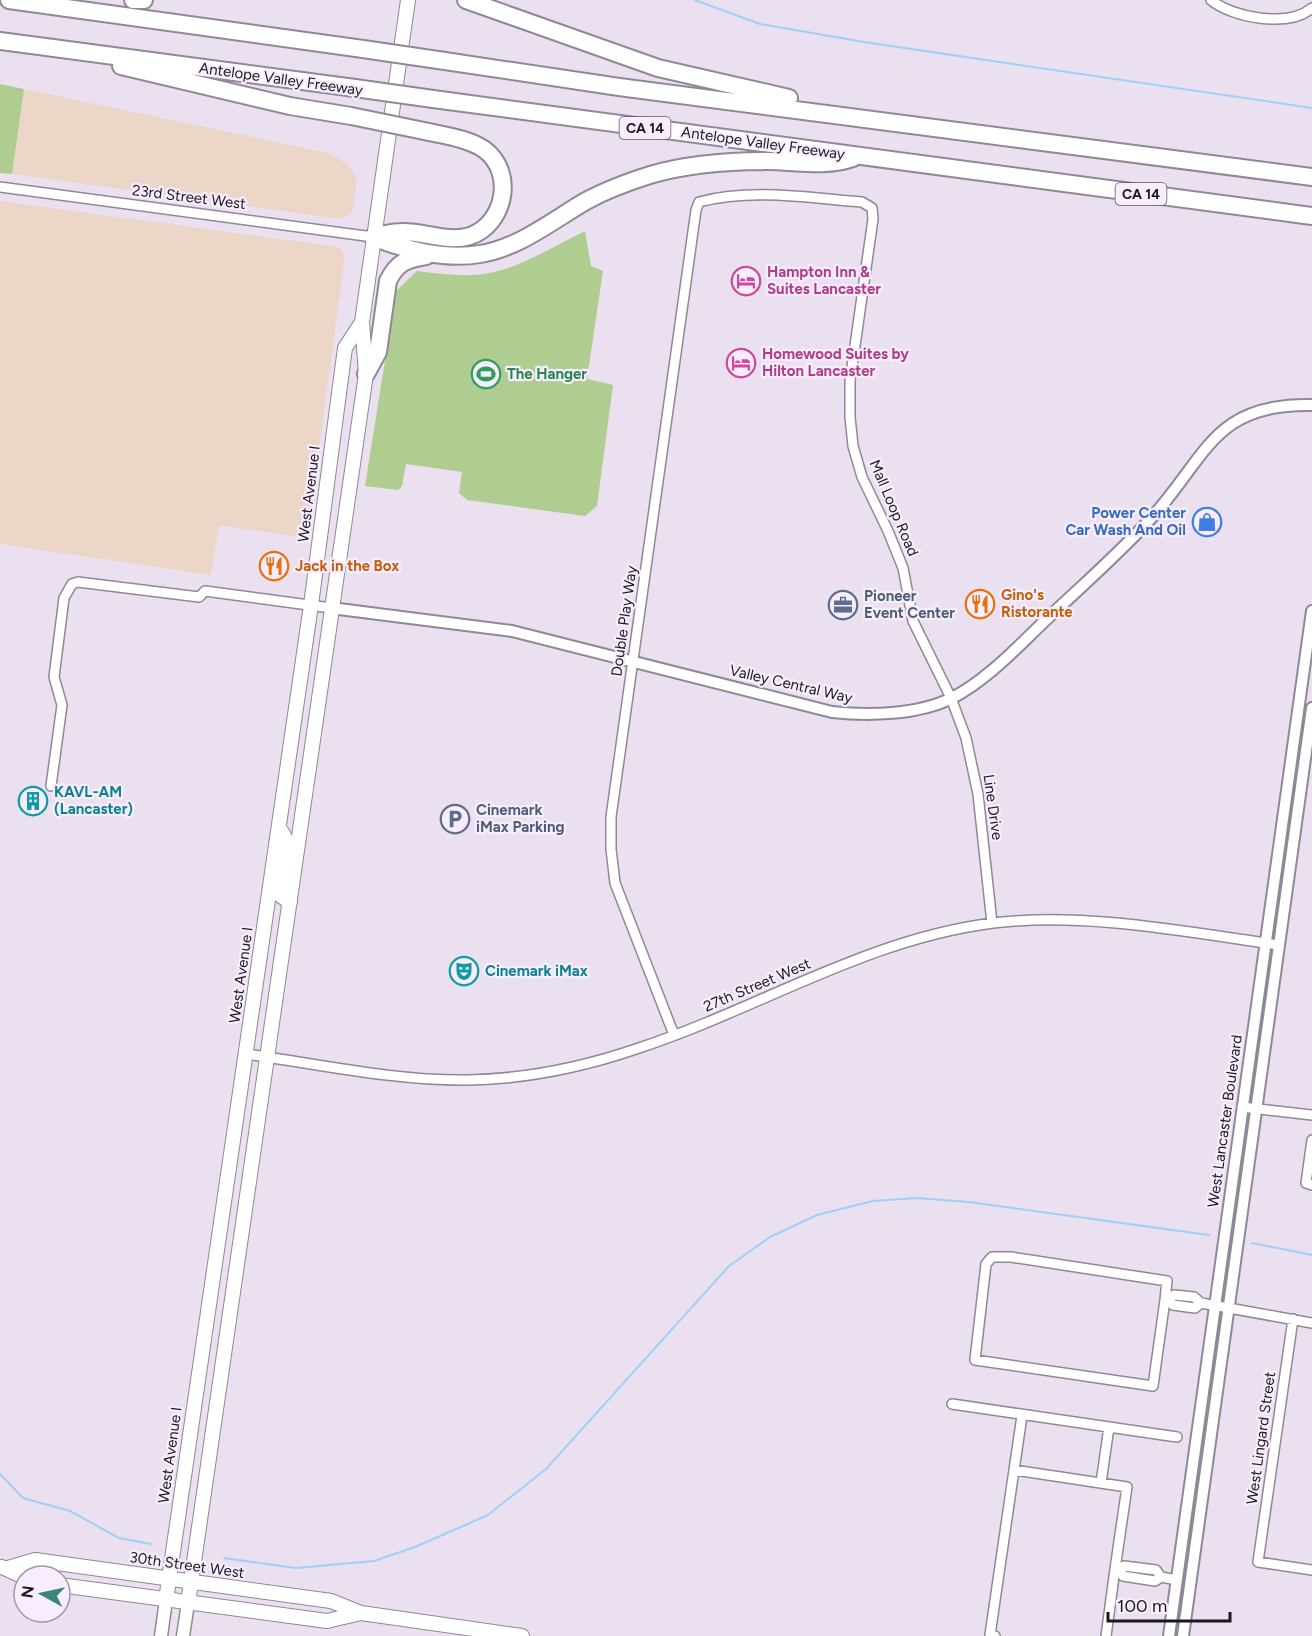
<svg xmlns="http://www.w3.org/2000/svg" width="1312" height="1636" font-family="Figtree,sans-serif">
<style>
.industrial{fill:#ebd6c8}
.green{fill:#afcd90}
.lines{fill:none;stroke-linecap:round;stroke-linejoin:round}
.stream{stroke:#a1d0f6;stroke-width:2}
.minor-casing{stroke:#918796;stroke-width:12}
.tertiary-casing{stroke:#918796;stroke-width:14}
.secondary-casing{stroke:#918796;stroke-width:15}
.primary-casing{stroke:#918796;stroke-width:16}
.motorway-casing{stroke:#918796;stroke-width:20}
.minor{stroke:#fff;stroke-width:9}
.tertiary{stroke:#fff;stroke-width:10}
.secondary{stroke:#fff;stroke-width:12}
.primary{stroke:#fff;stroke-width:14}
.motorway{stroke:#fff;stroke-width:16}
.motorway-bridge-casing{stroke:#918796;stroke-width:20;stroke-linecap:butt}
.motorway-bridge{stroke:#fff;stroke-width:16}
.labels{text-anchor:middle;stroke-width:4.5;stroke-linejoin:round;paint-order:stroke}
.shield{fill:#f7edfe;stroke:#5e5861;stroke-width:1.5}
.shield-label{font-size:14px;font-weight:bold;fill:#1c181e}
.street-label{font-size:15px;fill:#1c181e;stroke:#f7edfe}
.hotel-label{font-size:15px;font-weight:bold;fill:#b23c85;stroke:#f7edfe;text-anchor:start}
.leisure-label{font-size:15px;font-weight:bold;fill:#27864d;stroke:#f7edfe;text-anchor:start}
.shop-label{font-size:15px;font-weight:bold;fill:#366cbe;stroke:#f7edfe;text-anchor:end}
.food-label{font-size:15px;font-weight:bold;fill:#c56008;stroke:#f7edfe;text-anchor:start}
.service-label{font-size:15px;font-weight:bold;fill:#4e5e75;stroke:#f7edfe;text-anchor:start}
.culture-label{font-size:15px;font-weight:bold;fill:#0d838f;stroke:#f7edfe;text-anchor:start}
</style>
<rect width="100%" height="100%" fill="#eae0f0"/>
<path class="industrial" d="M24 89 328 153 347 163 357 179 353 211 342 219 12 174Z
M0 201 339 247 345 256 307 538 219 525 211 575 0 544Z"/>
<path class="green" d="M0 84 24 89 12 174 0 173Z
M585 231 591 266 603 271 587 379 613 385 597 506 585 516 467 500 459 493 462 472 406 464 402 486 398 490 365 486 396 291 417 271C435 273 454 276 473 275 513 273 550 248 585 231Z"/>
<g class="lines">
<path class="stream" d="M695 0 760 24 864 42 1312 108
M1252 1243 1312 1255
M0 1474 23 1498 70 1511 119 1538 151 1544
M224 1558 296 1568 374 1561 415 1547 488 1515 546 1469 729 1266 770 1237 817 1215 873 1201 917 1198 969 1202 1209 1235"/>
<g class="minor-casing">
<path id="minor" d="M1211 0C1233 18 1289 28 1312 8
M0 187 373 237
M51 786 62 705 54 677 64 598 72 584 78 582 199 597 205 591 331 608
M674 1035 615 883 611 849V817L696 210 699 202C752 188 809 198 862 202L872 208 873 219 850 381V417L853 446 862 477 888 531 903 568 913 621 951 698 966 738 978 794 992 923
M246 1054C319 1064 394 1081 468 1080 524 1079 583 1067 636 1049 756 1010 866 939 993 923 1085 912 1187 932 1279 945
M1242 1107 1312 1115
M1312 1140 1306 1183 1312 1185
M1165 1300 1153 1386 975 1360 986 1264 992 1257H1011L1167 1281 1165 1300H1168
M1201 1303 1195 1308 1173 1305 1168 1300 1174 1295 1194 1297 1201 1303 1312 1323
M1293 1319 1258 1562 1312 1570
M952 1404 1177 1437
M1014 1470 1022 1416
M1101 1483 1109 1427
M1161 1577 1156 1570 1124 1566 1120 1570 1123 1576 1155 1581 1161 1577 1177 1580
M995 1636 990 1635 1014 1470 1127 1487 1115 1569 1120 1570
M1106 1636 1115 1569"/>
</g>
<g class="tertiary-casing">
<path id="tertiary" d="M331 608 512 631 832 712C868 716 918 715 952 698 989 679 1020 644 1050 616 1085 583 1122 551 1154 515 1208 454 1215 403 1312 405
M1169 1636 1312 611
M1183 1636 1312 708"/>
</g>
<g class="secondary-casing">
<path id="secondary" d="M161 1636 166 1600
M183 1636 188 1603"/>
</g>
<g class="primary-casing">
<path id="primary" d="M282 832 286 840 281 896 290 902
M2 1567 24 1577
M8 1568 35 1560 331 1601 361 1613 522 1636
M60 1585 327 1621 361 1613
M166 1600 311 605 345 348 362 322
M188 1603 366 374 362 322 408 0"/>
</g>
<g class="motorway-casing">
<path id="motorway" d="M9 0 363 49
M133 0H144
M466 0 658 68 789 98
M0 41 355 88
M438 60 619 87 1312 177
M121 66 290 106 351 116
M433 99 1312 216
M374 236C383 235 393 232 401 232 424 231 447 243 470 236 505 224 515 173 485 150 470 139 447 136 429 132
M373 237C405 250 446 260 480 254 519 248 553 220 586 201 606 190 628 182 650 175 687 164 728 161 767 161 797 161 824 168 853 158
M366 374 378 352 388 281C397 262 407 259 426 256"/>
</g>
<use href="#minor" class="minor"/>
<use href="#tertiary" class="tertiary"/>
<use href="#secondary" class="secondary"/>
<use href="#primary" class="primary"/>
<use href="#motorway" class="motorway"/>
<g class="motorway-bridge-casing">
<path id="motorway-bridge" d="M363 49 438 60
M355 88 433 99
M351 116 429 132"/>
</g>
<use href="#motorway-bridge" class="motorway-bridge"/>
</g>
<defs>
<g id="hotel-ring" transform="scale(1.5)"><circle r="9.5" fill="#f7edfe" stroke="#d1479c" stroke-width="1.5"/><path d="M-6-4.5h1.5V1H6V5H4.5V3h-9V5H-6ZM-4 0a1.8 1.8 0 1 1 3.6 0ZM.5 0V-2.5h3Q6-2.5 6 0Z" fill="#d1479c"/></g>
<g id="stadium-ring" transform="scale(1.5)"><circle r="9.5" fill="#f7edfe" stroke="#2e9e5b" stroke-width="1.5"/><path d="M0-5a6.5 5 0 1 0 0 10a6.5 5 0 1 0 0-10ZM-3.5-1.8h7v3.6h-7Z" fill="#2e9e5b"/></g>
<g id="shop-ring" transform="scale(1.5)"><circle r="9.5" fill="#f7edfe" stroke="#3f7fe0" stroke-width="1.5"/><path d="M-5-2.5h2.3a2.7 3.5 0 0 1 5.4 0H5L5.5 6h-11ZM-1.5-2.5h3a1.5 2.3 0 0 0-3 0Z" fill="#3f7fe0"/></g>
<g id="restaurant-ring" transform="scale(1.5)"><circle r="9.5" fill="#f7edfe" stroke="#e8710a" stroke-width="1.5"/><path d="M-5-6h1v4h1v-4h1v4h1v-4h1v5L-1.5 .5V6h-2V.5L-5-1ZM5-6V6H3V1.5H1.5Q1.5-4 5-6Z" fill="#e8710a"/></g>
<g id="office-ring" transform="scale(1.5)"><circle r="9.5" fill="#f7edfe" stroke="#5c6f8a" stroke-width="1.5"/><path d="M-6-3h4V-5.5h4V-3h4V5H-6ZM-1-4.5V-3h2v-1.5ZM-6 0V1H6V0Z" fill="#5c6f8a"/></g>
<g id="building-ring" transform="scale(1.5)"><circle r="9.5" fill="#f7edfe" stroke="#0f9aa8" stroke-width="1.5"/><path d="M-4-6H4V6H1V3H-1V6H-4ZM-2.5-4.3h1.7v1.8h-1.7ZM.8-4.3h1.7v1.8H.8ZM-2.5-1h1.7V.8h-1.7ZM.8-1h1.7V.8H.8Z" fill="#0f9aa8"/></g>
<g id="parking-ring" transform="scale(1.5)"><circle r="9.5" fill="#f7edfe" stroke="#5c6f8a" stroke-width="1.5"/><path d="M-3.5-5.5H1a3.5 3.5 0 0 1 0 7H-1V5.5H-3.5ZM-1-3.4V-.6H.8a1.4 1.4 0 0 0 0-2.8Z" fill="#5c6f8a"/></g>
<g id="theatre-ring" transform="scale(1.5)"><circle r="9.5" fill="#f7edfe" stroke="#0f9aa8" stroke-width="1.5"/><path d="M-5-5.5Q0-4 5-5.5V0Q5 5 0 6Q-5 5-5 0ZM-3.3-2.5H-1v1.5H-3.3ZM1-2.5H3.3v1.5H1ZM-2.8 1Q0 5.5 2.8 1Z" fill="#0f9aa8"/></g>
</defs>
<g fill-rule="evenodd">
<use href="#hotel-ring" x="746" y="281"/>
<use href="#hotel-ring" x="741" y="363"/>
<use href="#stadium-ring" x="486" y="374"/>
<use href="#shop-ring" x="1207" y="522"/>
<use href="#restaurant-ring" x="274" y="566"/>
<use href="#restaurant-ring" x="980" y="604"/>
<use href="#office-ring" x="843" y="605"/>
<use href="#building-ring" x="33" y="801"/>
<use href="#parking-ring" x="455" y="819"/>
<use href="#theatre-ring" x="464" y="971"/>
</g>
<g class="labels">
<g class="shield">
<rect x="619.5" y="117" width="51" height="22" rx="4.5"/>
<rect x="1115.5" y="183" width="51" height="22" rx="4.5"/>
</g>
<g class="shield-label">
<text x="645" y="133">CA 14</text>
<text x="1141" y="199">CA 14</text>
</g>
<g class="street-label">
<text transform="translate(281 79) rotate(8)" y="5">Antelope Valley Freeway</text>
<text transform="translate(763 143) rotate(8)" y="5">Antelope Valley Freeway</text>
<text transform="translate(189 197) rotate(7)" y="5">23rd Street West</text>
<text transform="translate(309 494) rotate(-83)" y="5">West Avenue I</text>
<text transform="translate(894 508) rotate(67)" y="5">Mall Loop Road</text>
<text transform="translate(624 621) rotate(-82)" y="5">Double Play Way</text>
<text transform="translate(791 684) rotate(13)" y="5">Valley Central Way</text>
<text transform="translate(993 807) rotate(82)" y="5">Line Drive</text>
<text transform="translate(241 975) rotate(-82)" y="5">West Avenue I</text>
<text transform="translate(757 985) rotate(-23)" y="5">27th Street West</text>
<text transform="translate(1225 1121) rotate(-82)" y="5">West Lancaster Boulevard</text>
<text transform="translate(1261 1438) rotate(-82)" y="5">West Lingard Street</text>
<text transform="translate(170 1455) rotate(-82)" y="5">West Avenue I</text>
<text transform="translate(187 1565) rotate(8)" y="5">30th Street West</text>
</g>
<g class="hotel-label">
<text x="767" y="277">Hampton Inn &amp;<tspan x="767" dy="17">Suites Lancaster</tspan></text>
<text x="762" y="359">Homewood Suites by<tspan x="762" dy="17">Hilton Lancaster</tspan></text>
</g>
<g class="leisure-label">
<text x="507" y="379">The Hanger</text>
</g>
<g class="shop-label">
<text x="1186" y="518">Power Center<tspan x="1186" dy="17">Car Wash And Oil</tspan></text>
</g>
<g class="food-label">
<text x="295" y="571">Jack in the Box</text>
<text x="1001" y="600">Gino's<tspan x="1001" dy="17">Ristorante</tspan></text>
</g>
<g class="service-label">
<text x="864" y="601">Pioneer<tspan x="864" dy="17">Event Center</tspan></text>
<text x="476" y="815">Cinemark<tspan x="476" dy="17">iMax Parking</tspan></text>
</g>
<g class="culture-label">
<text x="54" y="797">KAVL-AM<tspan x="54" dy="17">(Lancaster)</tspan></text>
<text x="485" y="976">Cinemark iMax</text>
</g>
</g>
<g transform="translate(42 1594) rotate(278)"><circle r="28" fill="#f7edfe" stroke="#9f98a4" stroke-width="1.5"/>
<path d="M0-4.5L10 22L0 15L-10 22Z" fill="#3d847d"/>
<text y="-9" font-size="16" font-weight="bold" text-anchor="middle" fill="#1c181e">N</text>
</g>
<path d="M1108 1612v9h122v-9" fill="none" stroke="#1c181e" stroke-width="3"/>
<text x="1117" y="1612" font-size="18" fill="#1c181e" stroke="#f7edfe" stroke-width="4.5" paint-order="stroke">100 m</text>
</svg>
